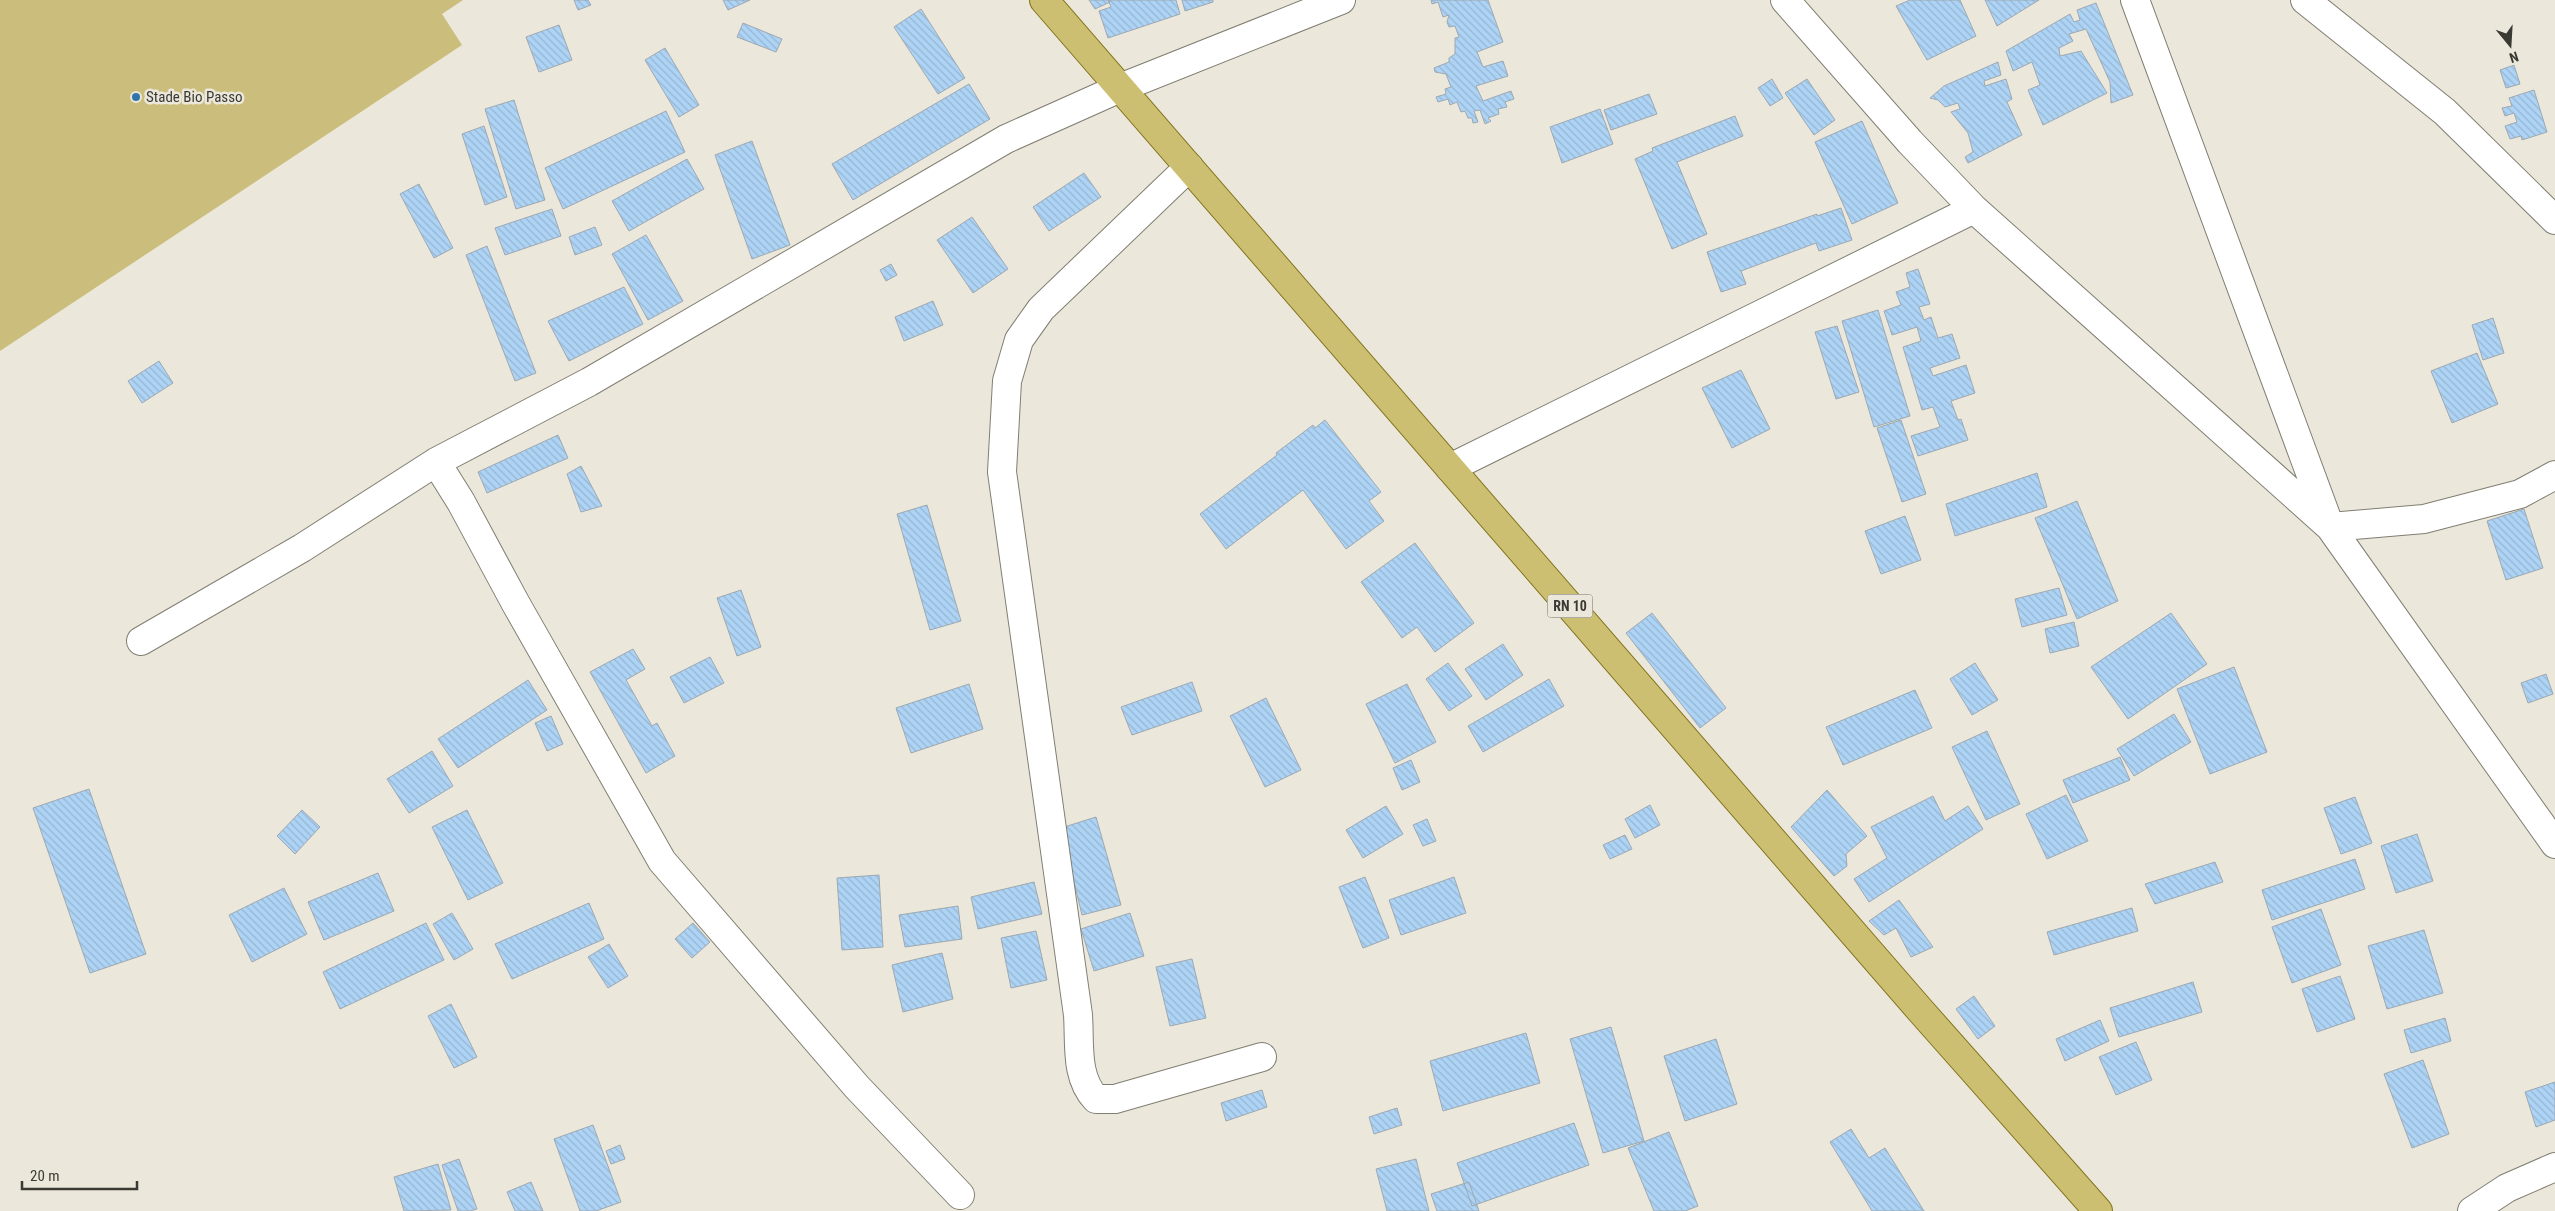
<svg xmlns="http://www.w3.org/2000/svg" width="2555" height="1211" font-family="'Roboto Condensed',sans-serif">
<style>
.green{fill:#cbbd7b}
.building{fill:url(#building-back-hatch);stroke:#9ea8b1}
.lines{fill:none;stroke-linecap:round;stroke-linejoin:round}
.minor-casing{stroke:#807e72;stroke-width:30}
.primary-casing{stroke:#83741e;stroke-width:30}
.minor{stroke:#fff;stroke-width:28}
.primary{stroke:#cdbf71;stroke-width:28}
.poi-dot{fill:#3275ab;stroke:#ebe8db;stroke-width:2}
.labels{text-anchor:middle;stroke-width:5;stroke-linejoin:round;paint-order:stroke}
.shield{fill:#ebe8db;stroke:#6f6e66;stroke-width:1}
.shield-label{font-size:14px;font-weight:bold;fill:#3a3934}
.poi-label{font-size:15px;fill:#3a3934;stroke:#ebe8db;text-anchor:start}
</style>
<defs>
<pattern id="building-back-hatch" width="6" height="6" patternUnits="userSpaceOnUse" patternTransform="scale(1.25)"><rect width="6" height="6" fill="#add3f5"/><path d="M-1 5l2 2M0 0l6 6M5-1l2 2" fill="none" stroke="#96b6d3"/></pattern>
</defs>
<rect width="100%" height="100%" fill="#ebe8db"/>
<path class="green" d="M0 0H463L442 14 462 45 0 351Z"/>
<path class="building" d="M574 0H588L591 5 578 10Z
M723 0H750L728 10Z
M1089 0H1109L1110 2 1095 9Z
M1108 0H1176L1180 14 1108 38 1099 11 1111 7Z
M1182 0H1213V2L1185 11Z
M1431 0H1488L1503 42 1477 52 1483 67 1503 61 1508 76 1476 86 1483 101 1511 91 1514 99 1505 102 1507 107 1498 109 1499 114 1488 118 1491 121 1485 124 1480 110 1474 111 1478 122 1473 123 1472 118H1468L1465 111 1461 112 1457 102 1450 105 1448 99 1438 102 1436 97 1446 94 1445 89 1451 87 1446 74 1435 72 1434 68 1449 62V58L1455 54V38L1459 37 1455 26 1449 27 1447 22 1449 15 1443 17 1438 2 1432 4Z
M1910 0H1960L1976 36 1927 60 1896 6Z
M1985 0H2039L1997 26Z
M2096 3 2133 95 2111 103 2110 82 2086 29 2069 34 2073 41 2059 48 2060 56 2081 51 2107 93 2043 125 2028 90 2040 85 2032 62 2013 71 2006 51 2070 14 2074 22 2080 20 2077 10Z
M921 9 965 78 938 94 894 27Z
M743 23 782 39 776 52 737 37Z
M559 25 572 60 539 72 526 37Z
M665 48 699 105 679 117 645 60Z
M1998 62 2001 75 1984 81 1985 86 2006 79 2012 99 2007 102 2022 135 1968 163 1965 157 1973 152 1968 133 1951 112 1960 109 1958 103 1945 107 1938 100 1930 98 1944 86Z
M2514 65 2520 84 2506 88 2500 70Z
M1772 79 1783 98 1770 106 1758 88Z
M1807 79 1835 120 1814 135 1785 93Z
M969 84 990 119 853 200 832 164Z
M2534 90 2547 132 2522 140 2521 136 2510 139 2505 126 2517 122 2514 113 2505 116 2502 108 2512 106 2509 98Z
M1649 94 1657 114 1611 130 1604 110Z
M514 100 545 200 516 209 485 109Z
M1600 109 1613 144 1562 163 1550 127Z
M666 111 685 152 563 209 545 168Z
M1735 116 1743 136 1677 162 1707 234 1672 249 1635 159 1653 151 1652 148Z
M1862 121 1898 203 1852 224 1815 142Z
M484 126 507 197 485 205 462 134Z
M752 141 790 245 752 259 715 155Z
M687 159 704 189 629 231 612 201Z
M1084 173 1101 197 1049 231 1033 207Z
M419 184 453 248 434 258 400 194Z
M1841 208 1852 240 1819 251 1816 243 1741 271 1746 284 1721 292 1707 252 1817 214V216Z
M552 209 561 236 505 255 495 228Z
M972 217 1008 269 973 293 937 240Z
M595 227 602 245 575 255 569 237Z
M646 235 683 301 648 320 612 254Z
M487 246 536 373 515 381 466 255Z
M891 264 897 275 886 281 880 270Z
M1918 269 1930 304 1919 307 1924 320 1931 317 1938 338 1952 334 1960 358 1930 368 1933 376 1966 365 1975 393 1951 401 1958 420 1961 419 1968 440 1918 456 1911 436 1940 427 1933 407 1922 410 1903 347 1921 341 1917 327 1892 335 1884 311 1901 305 1896 292 1910 287 1906 273Z
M624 287 643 324 569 361 548 321Z
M933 301 943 325 904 341 895 317Z
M1878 310 1910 416 1874 427 1842 321Z
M2493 318 2504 353 2483 360 2472 325Z
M1837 326 1859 392 1836 399 1815 332Z
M2477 353 2498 404 2452 423 2431 371Z
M159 361 173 383 142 403 128 381Z
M1741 370 1770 429 1732 448 1702 388Z
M1325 420 1381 492 1369 501 1384 521 1346 549 1303 490 1226 549 1200 514 1277 455 1276 453 1313 425 1315 428Z
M1901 420 1926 494 1902 502 1877 428Z
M558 435 568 458 487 493 478 472Z
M581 466 602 506 581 512 567 474Z
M2037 473 2047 507 1955 536 1946 504Z
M2077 501 2118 601 2077 619 2035 518Z
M927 505 961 621 930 630 897 514Z
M2524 509 2543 568 2506 580 2487 521Z
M1905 516 1921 560 1881 574 1865 531Z
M1415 543 1474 623 1435 652 1417 627 1402 638 1361 582Z
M2059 588 2067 615 2022 627 2015 599Z
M741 590 761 647 737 656 717 598Z
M1652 613 1726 708 1700 728 1626 633Z
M2171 613 2207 664 2128 719 2091 667Z
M2074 622 2079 646 2050 653 2045 629Z
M1503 644 1523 675 1486 700 1465 669Z
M633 649 645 669 626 680 652 726 657 723 675 756 646 773 590 672Z
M710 657 724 683 684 703 670 677Z
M1448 663 1472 696 1449 711 1426 679Z
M1975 663 1998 700 1972 715 1950 679Z
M2234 667 2267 752 2210 774 2177 689Z
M2546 674 2553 694 2528 703 2521 683Z
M1549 679 1564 706 1483 752 1468 726Z
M528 680 547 710 458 768 438 739Z
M1192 682 1202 711 1132 735 1121 707Z
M969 684 983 729 911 753 896 708Z
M1407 684 1436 742 1395 763 1366 704Z
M1915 690 1932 728 1843 765 1826 727Z
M1266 698 1301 770 1265 787 1230 716Z
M2174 714 2191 742 2134 776 2117 749Z
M551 716 563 744 547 751 535 723Z
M1987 731 2020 804 1986 820 1952 747Z
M432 751 453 786 409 813 387 779Z
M2120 757 2130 780 2073 803 2063 780Z
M1411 760 1420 782 1402 790 1393 768Z
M89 789 146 954 90 973 33 808Z
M1827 790 1867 836 1846 854 1847 866 1834 876 1791 827Z
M2066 795 2088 841 2047 859 2026 814Z
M1933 796 1945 821 1968 806 1983 829 1869 902 1854 879 1887 858 1871 827Z
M2355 797 2372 843 2341 854 2324 808Z
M1650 805 1660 825 1635 838 1625 819Z
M1386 806 1403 834 1363 858 1346 830Z
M302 810 320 827 295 854 277 836Z
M467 810 503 883 468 900 432 827Z
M1096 817 1121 905 1082 915 1061 828Z
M1427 819 1436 841 1423 846 1413 825Z
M2417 834 2433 881 2396 893 2381 846Z
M1625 835 1632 849 1610 859 1603 845Z
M2355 859 2365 889 2272 920 2262 890Z
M2215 862 2223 882 2155 904 2145 884Z
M378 873 394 911 324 940 308 902Z
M879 875 883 947 842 950 837 878Z
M1365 877 1389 938 1363 948 1339 887Z
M1454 877 1466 913 1401 935 1389 900Z
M1034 882 1042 914 978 929 971 897Z
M284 888 307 934 252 962 229 915Z
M1899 900 1933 947 1911 957 1896 928 1884 935 1869 921Z
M589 903 604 939 512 979 495 944Z
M958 906 962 939 905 947 899 915Z
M2132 908 2138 931 2054 955 2047 932Z
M2321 909 2341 965 2292 983 2272 927Z
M452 913 473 949 454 960 433 924Z
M1130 913 1144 956 1094 971 1081 929Z
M426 923 444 960 340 1009 323 972Z
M693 923 710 942 692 958 675 939Z
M2424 930 2443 993 2387 1009 2368 946Z
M1036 931 1047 980 1011 988 1001 938Z
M609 944 628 976 608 988 588 957Z
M942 953 953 999 903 1012 892 965Z
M1192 959 1206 1018 1170 1026 1156 967Z
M2340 976 2355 1019 2317 1032 2302 989Z
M2193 982 2202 1012 2119 1037 2110 1008Z
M1974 996 1995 1026 1978 1039 1956 1009Z
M451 1004 477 1057 454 1068 428 1016Z
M2445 1018 2451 1041 2411 1053 2404 1030Z
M2100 1020 2109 1041 2065 1061 2056 1039Z
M1611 1027 1644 1141 1603 1153 1570 1039Z
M1526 1033 1540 1083 1443 1111 1430 1061Z
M1716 1039 1737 1104 1685 1121 1664 1056Z
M2136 1042 2152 1080 2116 1095 2099 1057Z
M2423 1060 2449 1134 2412 1148 2384 1074Z
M2555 1082V1120L2536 1127 2525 1092Z
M1262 1090 1267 1107 1226 1121 1221 1103Z
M1397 1108 1402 1125 1374 1134 1369 1117Z
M1574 1123 1589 1165 1472 1206 1457 1163Z
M593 1125 621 1202 596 1211H580L554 1139Z
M1851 1129 1869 1158 1885 1148 1924 1211H1872L1830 1142Z
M1669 1132 1698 1206 1685 1211H1654L1628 1148Z
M620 1145 625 1159 611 1164 606 1151Z
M459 1159 477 1209 470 1211H458L442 1165Z
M1416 1159 1429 1211H1387L1376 1169Z
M438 1164 451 1210 404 1211 394 1177Z
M531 1182 543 1211H515L507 1192Z
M1469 1182 1479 1211H1437L1431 1194Z"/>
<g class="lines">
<g class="minor-casing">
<path id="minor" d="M1785 0 1910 142 1974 209 2330 527 2555 844
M2135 0 2329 524
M2305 0 2445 112 2555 220
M1189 167 1041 309 1019 340 1007 381 1002 472 1078 1015C1080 1044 1075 1077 1096 1099H1115L1262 1057
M436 462 461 502 516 604 662 861 857 1087 960 1195
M1450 468 1974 209
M2330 527 2424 519 2520 494 2555 475
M141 641 302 548 436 462 589 382 1006 139 1120 88 1341 0
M2472 1211 2507 1188 2555 1167"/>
</g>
<g class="primary-casing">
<path id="primary" d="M1044 0 1920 1010 2098 1211"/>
</g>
<use href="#minor" class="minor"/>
<use href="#primary" class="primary"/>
</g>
<circle class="poi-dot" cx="136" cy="97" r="5"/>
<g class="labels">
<rect class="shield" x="1547.5" y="594.5" width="45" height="23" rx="4"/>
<g class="shield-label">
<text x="1570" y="611">RN 10</text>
</g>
<g class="poi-label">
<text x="146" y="102">Stade Bio Passo</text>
</g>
</g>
<g transform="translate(2510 45) rotate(162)" stroke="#ebe8db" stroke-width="4" paint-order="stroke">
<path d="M0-4L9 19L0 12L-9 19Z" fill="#3a3934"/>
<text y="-8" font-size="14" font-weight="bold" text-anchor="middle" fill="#3a3934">N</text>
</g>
<path d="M22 1181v8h115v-8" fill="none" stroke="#3a3934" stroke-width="2.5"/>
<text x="30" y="1181" font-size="15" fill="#3a3934" stroke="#ebe8db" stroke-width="4" paint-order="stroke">20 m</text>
</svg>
